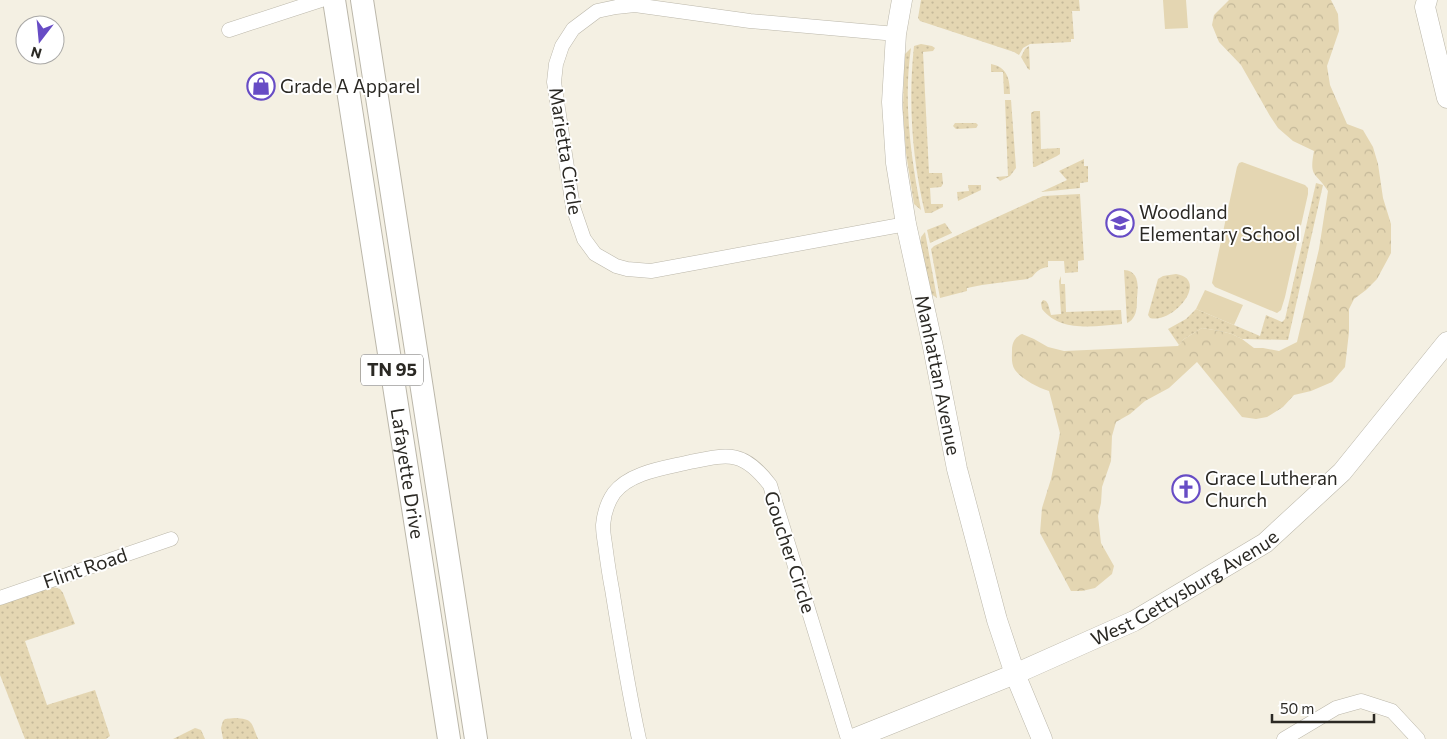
<svg xmlns="http://www.w3.org/2000/svg" width="1447" height="739" font-family="Commissioner,sans-serif">
<style>
.grass{fill:url(#grass-dots)}
.forest{fill:url(#forest-crowns)}
.garden{fill:#e4d6b2}
.lines{fill:none;stroke-linecap:round;stroke-linejoin:round}
.street-casing{stroke:#bbb7aa;stroke-width:15}
.secondary-casing{stroke:#bbb7aa;stroke-width:21}
.primary-casing{stroke:#bbb7aa;stroke-width:24}
.street{stroke:#fff;stroke-width:14}
.secondary{stroke:#fff;stroke-width:20}
.primary{stroke:#fff;stroke-width:22}
.labels{text-anchor:middle;stroke-width:4;stroke-linejoin:round;paint-order:stroke}
.shield{fill:#fff;stroke:#6b6966;stroke-width:1}
.shield-label{font-size:18px;font-weight:bold;fill:#2b2924}
.poi-label{font-size:19px;fill:#2b2924;stroke:#fff;text-anchor:start}
.street-label{font-size:19px;fill:#2b2924;stroke:#fff}
</style>
<defs>
<pattern id="grass-dots" width="8" height="8" patternUnits="userSpaceOnUse" patternTransform="scale(1.25)"><rect width="8" height="8" fill="#e4d6b2"/><path d="M2 2h.1M6 6h.1" fill="none" stroke="#c4b899" stroke-width="1.8" stroke-linecap="round"/></pattern>
<pattern id="forest-crowns" width="20" height="18" patternUnits="userSpaceOnUse" patternTransform="scale(1.25)"><rect width="20" height="18" fill="#e4d6b2"/><path d="M2 6a3 3 0 1 1 6 0M12 15a3 3 0 1 1 6 0" fill="none" stroke="#c4b899"/></pattern>
</defs>
<rect width="100%" height="100%" fill="#f4f0e3"/>
<path class="grass" d="M921 0H1079L1080 11H1072L1074 39H1071V42L1030 44 1023 48 1019 55 1014 52 920 21 918 18Z
M921 44 932 46 935 48 933 51 923 52 929 173H942L943 184 941 187 930 188 931 204H943V207L931 213H925C912 158 908 102 914 46Z
M1029 46 1030 70 1028 69 1021 57 1025 49Z
M911 48C903 102 911 157 921 210L914 204 906 153 903 113 904 55Z
M991 64C1007 67 1010 79 1010 94H1004L1003 72H991Z
M1005 100H1011L1016 168 1010 176 1000 181 996 177 1008 176Z
M1034 111H1040L1041 149 1060 148V154L1057 156 1035 167H1033L1031 113Z
M955 123H976L978 125 976 128 956 129 953 126Z
M1084 159V166H1088V182L1080 183V188L1041 192 1067 180 1059 171Z
M1316 183 1323 185 1288 340 1242 339 1232 334 1220 331 1202 328 1184 339 1179 345 1168 329 1186 319 1196 309 1260 336 1266 315 1282 322 1285 319Z
M968 185H981V190L958 201 957 192 969 191Z
M1080 194 1084 260 1078 261V272L1065 273 1064 261H1048V267C1040 268 1037 271 1032 277L1029 278 1028 279 982 285 967 288V291L940 298 931 249 934 246 1043 196Z
M945 223 952 233 930 243 927 230Z
M925 232 937 298 931 294 920 243 921 237Z
M1124 270C1140 271 1138 287 1137 298 1137 305 1137 313 1133 318 1131 321 1129 322 1127 323Z
M1176 274C1210 279 1174 324 1150 318L1148 315 1158 279 1163 276Z
M1061 276V284H1065L1066 312 1121 310 1122 324C1095 326 1061 333 1042 309L1041 303 1043 300 1046 301 1048 304 1051 315 1061 314 1059 281Z
M53 587 60 589 63 593 75 624 25 641 47 705 95 690 110 736 106 739H25L0 675V604Z
M235 718C254 719 251 723 258 739H223L221 728 223 721 225 719Z
M195 728 201 730 205 739H173Z"/>
<path class="forest" d="M1229 0H1331L1338 14 1339 31 1327 66 1330 85 1347 124 1363 130 1373 147 1378 164 1383 198 1391 224V253L1377 279 1366 290 1354 299 1349 309V332L1345 367 1332 382 1311 391 1294 395 1283 407 1267 417 1256 419 1242 417 1197 362 1169 388 1145 401 1130 414 1116 422 1112 436 1111 461 1102 487 1101 503 1098 516 1101 543 1114 566 1112 574 1095 588 1082 591H1071L1040 533 1042 508 1051 479 1060 433 1049 391C1037 387 1023 380 1015 370 1011 364 1012 357 1012 350 1012 343 1015 337 1022 334L1034 339 1048 347 1064 351 1178 346 1184 339 1202 328 1220 331 1232 334 1242 339 1254 348H1263L1279 351 1297 342 1319 249 1328 191C1315 171 1309 178 1314 151L1293 141 1278 128 1270 116 1241 65 1219 42 1212 25 1214 15Z"/>
<path class="garden" d="M1163 0H1186L1188 28 1165 29Z
M1242 162 1305 185 1308 188V194L1285 297 1281 310 1277 313 1215 287 1212 283 1237 167 1239 163Z
M1205 290 1243 305 1234 325 1196 309Z"/>
<g class="lines">
<g class="street-casing">
<path id="street" d="M229 30 321 0
M896 34 750 21 635 5 616 7 597 11 573 29 562 46 556 64 554 82 573 207 584 239 595 254 616 266 627 269 651 271 906 224
M0 598 171 539
M639 739C628 689 620 639 612 589 609 574 607 559 605 544 604 538 603 531 603 525 604 514 607 503 614 493 630 472 665 468 690 462 729 454 743 450 770 485L848 739
M1284 739 1336 708 1361 701 1392 711 1418 739"/>
</g>
<g class="secondary-casing">
<g id="secondary">
<path id="s1" d="M902 0 896 34 892 102 896 163 906 224 933 347 957 469 997 620 1015 674 1042 739"/>
<path d="M1427 0 1425 7 1447 98"/>
<path id="s2" d="M853 739 1015 674 1134 621 1265 543 1342 472 1447 342"/>
</g>
</g>
<g class="primary-casing">
<g id="primary">
<path id="s3" d="M334 0 449 739"/>
<path d="M362 0 476 739"/>
</g>
</g>
<use href="#street" class="street"/>
<use href="#secondary" class="secondary"/>
<use href="#primary" class="primary"/>
</g>
<defs>
<g id="shop-ring" transform="scale(1.4375)"><circle r="9.5" fill="#fff" stroke="#674cc5" stroke-width="1.5"/><path d="M-5-2.5h2.3a2.7 3.5 0 0 1 5.4 0H5L5.5 6h-11ZM-1.5-2.5h3a1.5 2.3 0 0 0-3 0Z" fill="#674cc5"/></g>
<g id="school-ring" transform="scale(1.4375)"><circle r="9.5" fill="#fff" stroke="#674cc5" stroke-width="1.5"/><path d="M0-5L7-2L0 1L-7-2ZM-4 1L0 2.5L4 1V4Q0 6-4 4Z" fill="#674cc5"/></g>
<g id="church-ring" transform="scale(1.4375)"><circle r="9.5" fill="#fff" stroke="#674cc5" stroke-width="1.5"/><path d="M-1.2-6h2.4v3.5h3.3v2.4h-3.3V6h-2.4V-.1h-3.3v-2.4h3.3Z" fill="#674cc5"/></g>
</defs>
<g fill-rule="evenodd">
<use href="#shop-ring" x="261" y="86"/>
<use href="#school-ring" x="1120" y="223"/>
<use href="#church-ring" x="1186" y="489"/>
</g>
<g class="labels">
<rect class="shield" x="361" y="354.5" width="62" height="31" rx="4"/>
<g class="shield-label">
<text x="392" y="376">TN 95</text>
</g>
<g class="poi-label">
<text x="280" y="93">Grade A Apparel</text>
<text x="1139" y="219">Woodland<tspan x="1139" dy="22">Elementary School</tspan></text>
<text x="1205" y="485">Grace Lutheran<tspan x="1205" dy="22">Church</tspan></text>
</g>
<g class="street-label">
<text transform="translate(566 151) rotate(81)" y="7">Marietta Circle</text>
<text dy="7" stroke="none"><textPath href="#s1" startOffset="380">Manhattan Avenue</textPath></text>
<text dy="7" stroke="none"><textPath href="#s3" startOffset="479">Lafayette Drive</textPath></text>
<text transform="translate(790 552) rotate(72)" y="7">Goucher Circle</text>
<text transform="translate(85 568) rotate(-19)" y="7">Flint Road</text>
<text dy="7" stroke="none"><textPath href="#s2" startOffset="365">West Gettysburg Avenue</textPath></text>
</g>
</g>
<g transform="translate(40 40) rotate(196)"><circle r="24" fill="#ffffff" stroke="#aaa9a7"/>
<path d="M0-4L9 19L0 12L-9 19Z" fill="#674cc5"/>
<text y="-8" font-size="14" font-weight="bold" text-anchor="middle" fill="#2b2924">N</text>
</g>
<path d="M1272 714v8h102v-8" fill="none" stroke="#2b2924" stroke-width="2.5"/>
<text x="1280" y="714" font-size="15" fill="#2b2924" stroke="#ffffff" stroke-width="4" paint-order="stroke">50 m</text>
</svg>
